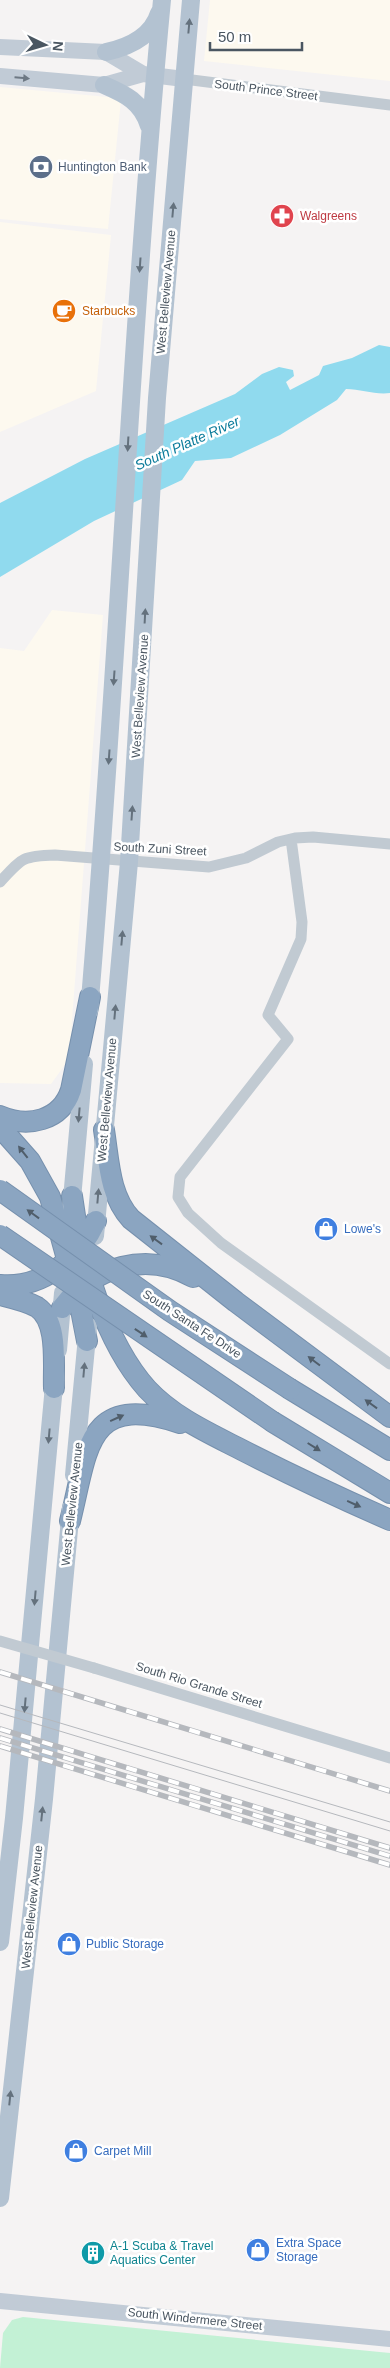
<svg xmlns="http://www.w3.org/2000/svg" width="390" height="2368" font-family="Arial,sans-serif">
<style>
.commercial{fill:#fdf9ef}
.green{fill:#c3f1d5}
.water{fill:#90daee}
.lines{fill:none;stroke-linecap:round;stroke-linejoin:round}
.highway-casing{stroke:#7690ad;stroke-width:22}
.street{stroke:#c1cad2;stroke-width:11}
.secondary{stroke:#c1cbd6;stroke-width:16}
.primary{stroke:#b3c2d1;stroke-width:18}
.highway{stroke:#8ba5c1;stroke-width:20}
.tram{stroke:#b5b8bd;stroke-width:1}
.rail-casing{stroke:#b5b8bd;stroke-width:5.5}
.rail{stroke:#fff;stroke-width:4;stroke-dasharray:11;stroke-linecap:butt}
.highway-bridge-casing{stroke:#7690ad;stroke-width:22;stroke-linecap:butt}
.street-bridge{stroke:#c1cad2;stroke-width:11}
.highway-bridge{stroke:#8ba5c1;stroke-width:20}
.oneway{fill:#64717d}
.oneway2{fill:#6e7984}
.oneway3{fill:#505e6b}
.labels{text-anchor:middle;stroke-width:5;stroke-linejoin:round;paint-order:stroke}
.street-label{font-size:12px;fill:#4a5661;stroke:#fff}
.service-label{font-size:12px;fill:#4e5e75;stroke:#fff;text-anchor:start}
.health-label{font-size:12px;fill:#be3a42;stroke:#fff;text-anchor:start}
.food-label{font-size:12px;fill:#c56008;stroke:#fff;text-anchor:start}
.shop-label{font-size:12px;fill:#366cbe;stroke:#fff;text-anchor:start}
.culture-label{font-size:12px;fill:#0d838f;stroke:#fff;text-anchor:start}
.water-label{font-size:14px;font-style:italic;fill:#0c7c9b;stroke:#fff}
</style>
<rect width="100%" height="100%" fill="#f5f3f3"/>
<path class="commercial" d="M210 0H390V81L204 61Z
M0 87 118 98 121 100 108 229 0 219Z
M0 222 111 235 96 391 0 432Z
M52 610 103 615 69 1059 51 1084 0 1083V648L24 651Z"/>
<path class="green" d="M23 2317 390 2353V2368H0L3 2333 12 2320Z"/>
<path class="water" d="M379 345 390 347V393C375 395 361 389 346 389L337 400 280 435 231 458 195 461 182 480 94 521 0 577V503L85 459 235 394 262 374 279 367 293 370 294 376 286 382 290 390 319 375 323 366 352 358Z"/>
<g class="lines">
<g class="highway-casing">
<path id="highway" d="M0 1116C28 1128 61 1121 71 1090L90 997
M0 1127 30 1161 50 1197 81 1310 87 1341
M104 1130C109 1161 109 1195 131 1219L236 1302 390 1417
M72 1196C80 1258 105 1342 147 1389 173 1417 209 1433 242 1450 291 1475 340 1498 390 1520
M0 1285C43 1289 79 1258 96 1221
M0 1295C12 1298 26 1301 37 1307 59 1322 53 1364 54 1388
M62 1308C93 1266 147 1251 193 1277
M290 1389 390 1450
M273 1422 390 1493
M70 1521C88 1449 86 1392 180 1423"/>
</g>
<path class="street" d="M184 79 390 105
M291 839 302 922 301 939 268 1015 288 1039 180 1177 178 1197 188 1213 221 1243 390 1364
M0 882C22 858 22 856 55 855L209 867 246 858 278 842 295 838 313 837 390 844
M94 1668 390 1758"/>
<path class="secondary" d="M0 47 106 52 143 74
M0 76 104 85 143 74 184 79
M0 2301 390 2339"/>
<path class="primary" d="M106 52C129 47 152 36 159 13
M104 85C125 94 142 102 149 126
M89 1011C118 674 130 336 162 0
M71 1210 84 1064
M95 1236 129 862 157 398 191 0
M58 1350 63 1293
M74 1475 88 1326
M0 1942 14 1818 55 1375
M0 2198 44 1799 71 1508"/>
<use href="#highway" class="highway"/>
<path class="tram" d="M0 1705 390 1822
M0 1713 390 1831"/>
<g class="rail-casing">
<path id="rail" d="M0 1672 390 1791
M0 1729 390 1848
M0 1738 390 1856
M0 1746 390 1865"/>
</g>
<use href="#rail" class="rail"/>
<g class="highway-bridge-casing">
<path id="highway-bridge" d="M0 1190 170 1311 290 1389
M0 1235 273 1422"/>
</g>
<path class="street-bridge" d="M0 1641 94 1668"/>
<use href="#highway-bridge" class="highway-bridge"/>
</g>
<defs><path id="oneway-solid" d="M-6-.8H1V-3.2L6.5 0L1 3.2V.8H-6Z" transform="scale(1.25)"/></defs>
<g class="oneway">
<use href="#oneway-solid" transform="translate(189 26) rotate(-85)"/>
<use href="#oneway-solid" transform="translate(173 210) rotate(-85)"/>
<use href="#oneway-solid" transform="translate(140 265) rotate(94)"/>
<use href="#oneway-solid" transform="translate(128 444) rotate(93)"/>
<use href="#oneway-solid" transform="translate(145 616) rotate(-87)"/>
<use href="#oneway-solid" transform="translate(114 678) rotate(94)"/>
<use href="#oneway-solid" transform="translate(109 757) rotate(94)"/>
<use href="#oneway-solid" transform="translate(132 813) rotate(-86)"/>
<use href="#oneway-solid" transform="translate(122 938) rotate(-85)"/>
<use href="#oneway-solid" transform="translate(115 1012) rotate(-85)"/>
<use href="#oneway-solid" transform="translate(79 1115) rotate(95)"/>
<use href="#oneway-solid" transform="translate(98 1196) rotate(-85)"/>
<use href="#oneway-solid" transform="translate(84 1370) rotate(-85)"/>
<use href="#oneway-solid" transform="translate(49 1436) rotate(95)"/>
<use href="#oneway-solid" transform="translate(35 1598) rotate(95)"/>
<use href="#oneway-solid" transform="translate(25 1705) rotate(95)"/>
<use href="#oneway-solid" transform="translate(42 1814) rotate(-84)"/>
<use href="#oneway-solid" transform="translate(10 2098) rotate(-84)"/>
</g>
<use class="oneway2" href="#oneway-solid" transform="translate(22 78) rotate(5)"/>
<g class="oneway3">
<use href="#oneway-solid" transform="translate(23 1152) rotate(-128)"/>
<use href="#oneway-solid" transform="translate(33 1214) rotate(-144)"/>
<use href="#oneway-solid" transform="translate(156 1240) rotate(-144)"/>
<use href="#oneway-solid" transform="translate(141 1333) rotate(34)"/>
<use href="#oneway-solid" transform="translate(314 1361) rotate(-143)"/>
<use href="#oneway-solid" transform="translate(371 1404) rotate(-144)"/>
<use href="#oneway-solid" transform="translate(117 1418) rotate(-24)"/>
<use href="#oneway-solid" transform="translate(314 1447) rotate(32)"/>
<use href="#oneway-solid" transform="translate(354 1504) rotate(24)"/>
</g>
<defs>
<g id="bank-disc" transform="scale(1.25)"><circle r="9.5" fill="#5c6f8a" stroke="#fff"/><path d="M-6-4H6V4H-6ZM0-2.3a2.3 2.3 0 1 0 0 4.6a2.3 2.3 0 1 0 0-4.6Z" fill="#fff"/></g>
<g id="pharmacy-disc" transform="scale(1.25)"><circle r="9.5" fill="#e0444e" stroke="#fff"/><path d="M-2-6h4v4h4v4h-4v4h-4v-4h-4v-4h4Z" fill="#fff"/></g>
<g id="cafe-disc" transform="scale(1.25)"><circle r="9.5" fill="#e8710a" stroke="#fff"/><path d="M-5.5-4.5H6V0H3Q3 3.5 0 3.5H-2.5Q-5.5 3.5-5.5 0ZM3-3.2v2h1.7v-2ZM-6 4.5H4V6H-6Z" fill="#fff"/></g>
<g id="shop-disc" transform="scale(1.25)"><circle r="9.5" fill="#3f7fe0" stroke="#fff"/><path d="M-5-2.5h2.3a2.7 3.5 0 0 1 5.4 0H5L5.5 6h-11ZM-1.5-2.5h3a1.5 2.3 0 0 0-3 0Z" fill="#fff"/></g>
<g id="building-disc" transform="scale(1.25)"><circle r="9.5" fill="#0f9aa8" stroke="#fff"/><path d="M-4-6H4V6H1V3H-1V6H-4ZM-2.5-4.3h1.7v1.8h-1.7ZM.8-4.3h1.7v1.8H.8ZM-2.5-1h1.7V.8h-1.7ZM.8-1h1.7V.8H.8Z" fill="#fff"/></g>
</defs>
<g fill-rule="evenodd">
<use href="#bank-disc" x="41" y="167"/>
<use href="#pharmacy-disc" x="282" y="216"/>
<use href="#cafe-disc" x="64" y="311"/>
<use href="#shop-disc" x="326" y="1229"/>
<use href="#shop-disc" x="69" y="1944"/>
<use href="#shop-disc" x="76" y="2151"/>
<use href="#shop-disc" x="258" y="2250"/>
<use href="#building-disc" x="93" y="2253"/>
</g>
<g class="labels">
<g class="street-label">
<text transform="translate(266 90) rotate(7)" y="4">South Prince Street</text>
<text transform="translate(166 292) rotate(-85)" y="4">West Belleview Avenue</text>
<text transform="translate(140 696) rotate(-86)" y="4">West Belleview Avenue</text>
<text transform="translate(160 849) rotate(3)" y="4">South Zuni Street</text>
<text transform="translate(107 1100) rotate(-85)" y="4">West Belleview Avenue</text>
<text transform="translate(192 1324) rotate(33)" y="4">South Santa Fe Drive</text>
<text transform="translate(72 1504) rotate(-84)" y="4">West Belleview Avenue</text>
<text transform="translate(199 1685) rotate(17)" y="4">South Rio Grande Street</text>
<text transform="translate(32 1907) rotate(-84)" y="4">West Belleview Avenue</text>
<text transform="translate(195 2319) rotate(6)" y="4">South Windermere Street</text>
</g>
<g class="service-label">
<text x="58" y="171">Huntington Bank</text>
</g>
<g class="health-label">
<text x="300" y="220">Walgreens</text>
</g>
<g class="food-label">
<text x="82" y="315">Starbucks</text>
</g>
<g class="shop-label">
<text x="344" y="1233">Lowe's</text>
<text x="86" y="1948">Public Storage</text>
<text x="94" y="2155">Carpet Mill</text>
<text x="276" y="2247">Extra Space<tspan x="276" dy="14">Storage</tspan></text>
</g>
<g class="culture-label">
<text x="110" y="2250">A-1 Scuba &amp; Travel<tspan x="110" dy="14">Aquatics Center</tspan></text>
</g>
<g class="water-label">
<text transform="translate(187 443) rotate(-24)" y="5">South Platte River</text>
</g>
</g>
<g transform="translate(45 45) rotate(95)" stroke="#ffffff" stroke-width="4" paint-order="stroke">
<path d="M0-4L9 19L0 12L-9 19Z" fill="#4a5661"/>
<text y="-8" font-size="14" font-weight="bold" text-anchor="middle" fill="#4a5661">N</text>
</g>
<path d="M210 42v8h92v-8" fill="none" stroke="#4a5661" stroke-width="2.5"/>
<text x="218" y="42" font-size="15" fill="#4a5661" stroke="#ffffff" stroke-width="4" paint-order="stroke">50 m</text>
</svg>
